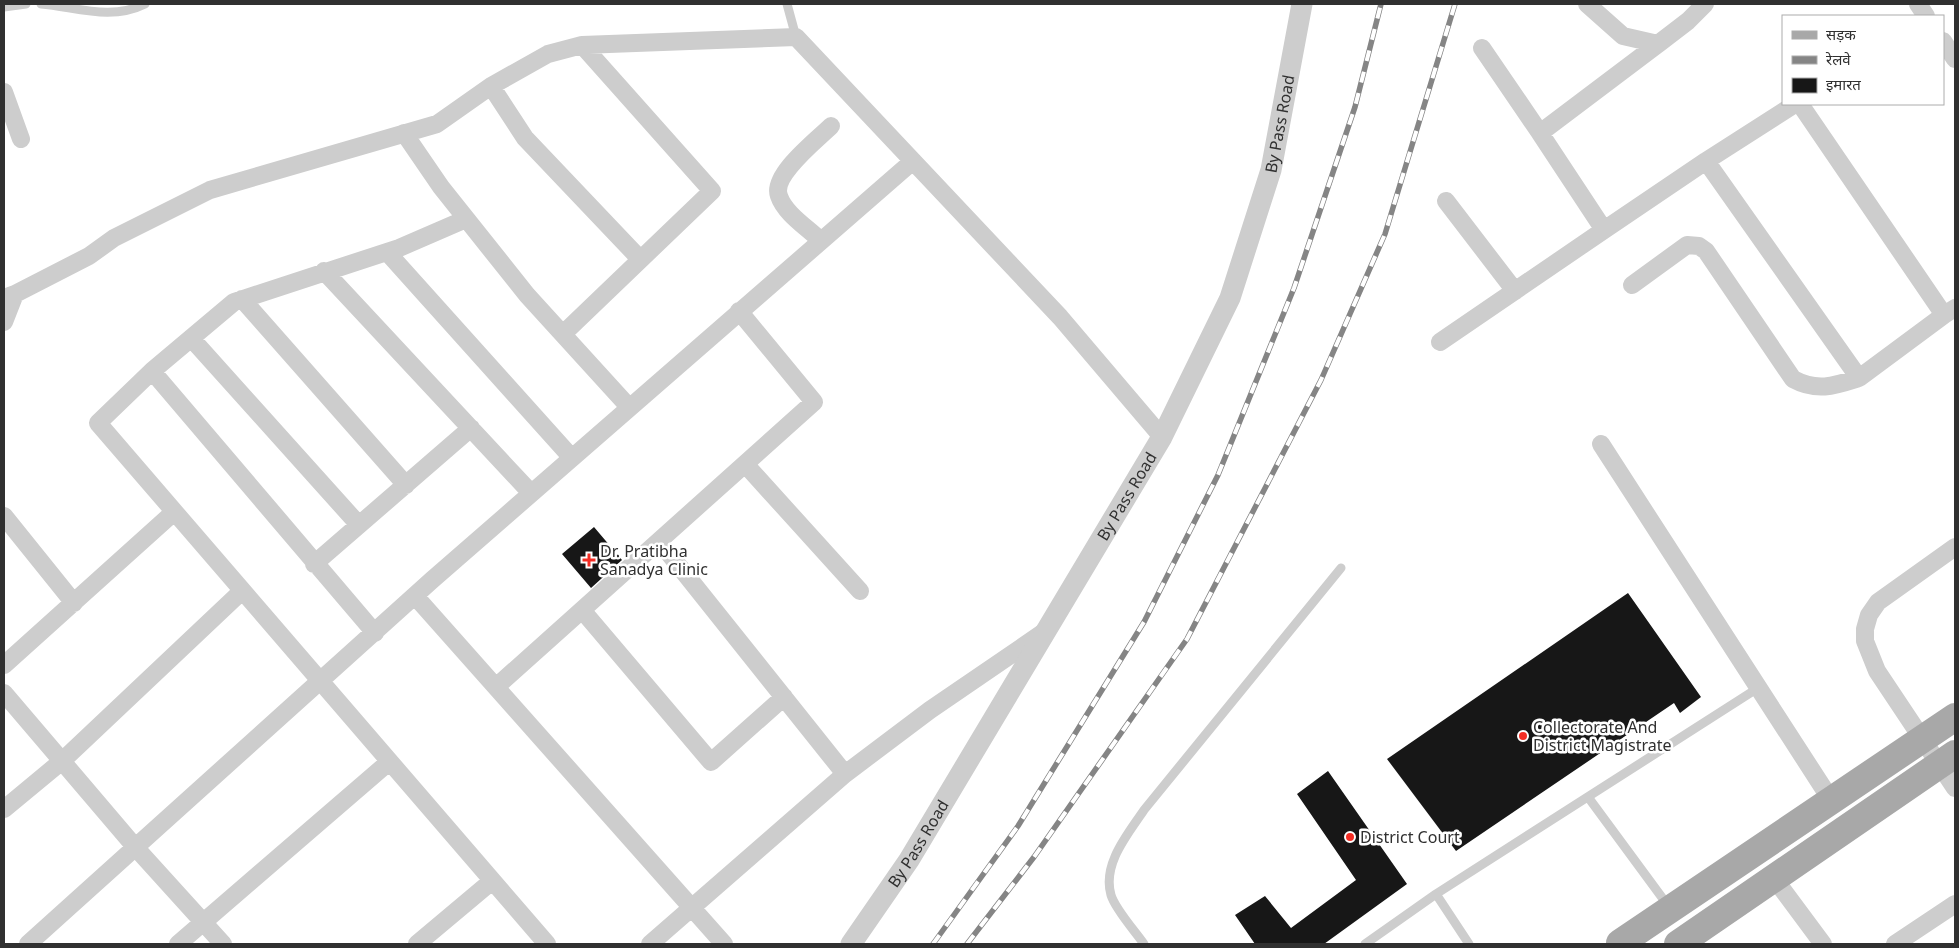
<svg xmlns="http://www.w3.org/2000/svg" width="1959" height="948" font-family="'Noto Sans','Noto Sans Devanagari',sans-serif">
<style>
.building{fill:#171717}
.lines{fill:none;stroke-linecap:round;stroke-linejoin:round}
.service{stroke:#cdcdcd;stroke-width:9}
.minor{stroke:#cdcdcd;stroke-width:18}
.tertiary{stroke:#cdcdcd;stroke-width:21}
.primary{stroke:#a8a8a8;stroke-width:28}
.rail-casing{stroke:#858585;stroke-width:5.5}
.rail{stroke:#fff;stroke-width:4;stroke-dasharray:11;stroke-linecap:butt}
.poi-dot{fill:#f42d24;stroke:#fff;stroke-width:2}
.labels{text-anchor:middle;stroke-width:5;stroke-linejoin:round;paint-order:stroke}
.street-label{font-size:16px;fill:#303030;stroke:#fff}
.poi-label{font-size:16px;fill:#303030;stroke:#fff;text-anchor:start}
</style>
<rect width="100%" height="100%" fill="#fff"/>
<path class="building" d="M594 527 622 560 591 588 562 554Z
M1628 593 1701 697 1680 713 1674 703 1456 851 1387 759Z
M1328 771 1407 884 1324 944H1255L1235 915 1265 896 1291 928 1356 880 1297 794Z"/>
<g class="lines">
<path class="service" d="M41 4C76 7 111 21 145 4
M787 4 796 37
M4 7 26 4
M1588 797 1669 907
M1436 894 1758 688
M1144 944C1135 931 1115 909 1111 895 1102 864 1128 834 1144 810L1341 568
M1365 944 1436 894 1469 944"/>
<path class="minor" d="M1587 4 1623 36 1658 44 1688 21 1705 4
M1918 4 1926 16
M1943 41 1955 59
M1658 44 1540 133 1604 230 1706 161
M1482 48 1540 133
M491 86 525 138 640 259
M4 92 21 139
M1795 104 1706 161 1859 378 1944 315
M1800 104 1944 315 1955 308
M404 133 441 187 527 295 629 407
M1446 201 1515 291
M466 219 399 248 234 302 152 371 98 423 547 944
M821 241C808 228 785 214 779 196 771 175 817 140 831 126
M387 252 572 458
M324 271 531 493
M1632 285 1687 245 1699 246 1706 251 1793 379C1817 392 1834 386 1859 378
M4 298 15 294 89 256 114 238 210 190 437 124 491 86 548 54 582 45 796 37 1060 317 1162 437
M242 299 406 485
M4 322 15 294
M564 333 712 191 582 45
M191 338 359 525
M1440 342 1604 230
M152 371 375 633
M1601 444 1831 800
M745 464 860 591
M4 516 74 603
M659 541 845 774
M1955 547 1878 602 1869 615 1865 629V641L1877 671 1955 788
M314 564 471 428
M415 596 724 944
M582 610 711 762 784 697
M4 665 174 512
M496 687 814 402 739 311
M4 693 136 848 223 944
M4 809 62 761 242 591
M1774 878 1823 944
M28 944 432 580 913 161
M178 944 389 762
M417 944 492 881
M650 944 845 774 930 710 1044 632
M1895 944 1955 904"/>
<path class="tertiary" id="s1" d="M851 944 909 860 1162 437 1230 298 1271 170 1302 4"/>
<path class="primary" d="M1622 944 1620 943 1955 717
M1678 944 1955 754"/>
<g class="rail-casing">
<path id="rail" d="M933 944 1018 826 1144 622 1218 475 1294 288 1355 107 1381 4
M967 944 1034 857 1187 639 1321 380 1385 234 1455 4"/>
</g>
<use href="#rail" class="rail"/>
</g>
<g class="poi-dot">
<path d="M586.5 552.5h5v5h5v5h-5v5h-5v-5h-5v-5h5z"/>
<circle cx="1523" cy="736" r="5"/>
<circle cx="1350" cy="837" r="5"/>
</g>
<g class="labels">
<g class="street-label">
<text dy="6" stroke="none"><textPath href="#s1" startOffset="931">By Pass Road</textPath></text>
<text dy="6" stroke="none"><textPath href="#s1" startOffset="526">By Pass Road</textPath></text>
<text dy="6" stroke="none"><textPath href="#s1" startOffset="121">By Pass Road</textPath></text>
</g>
<g class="poi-label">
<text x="600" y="557">Dr. Pratibha<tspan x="600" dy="18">Sanadya Clinic</tspan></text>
<text x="1533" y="733">Collectorate And<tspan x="1533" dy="18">District Magistrate</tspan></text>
<text x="1360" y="843">District Court</text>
</g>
</g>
<rect width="1959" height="948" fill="none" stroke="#303030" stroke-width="10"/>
<rect x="1782" y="15" width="162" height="90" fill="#ffffff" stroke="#acacac"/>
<rect x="1792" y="31" width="25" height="8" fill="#a8a8a8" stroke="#acacac"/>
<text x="1826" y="40" font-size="15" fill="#303030">सड़क</text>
<rect x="1792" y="56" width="25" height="8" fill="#858585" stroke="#acacac"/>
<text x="1826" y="65" font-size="15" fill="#303030">रेलवे</text>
<rect x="1792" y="78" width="25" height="15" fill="#171717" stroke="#acacac"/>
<text x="1826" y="90" font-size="15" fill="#303030">इमारत</text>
</svg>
